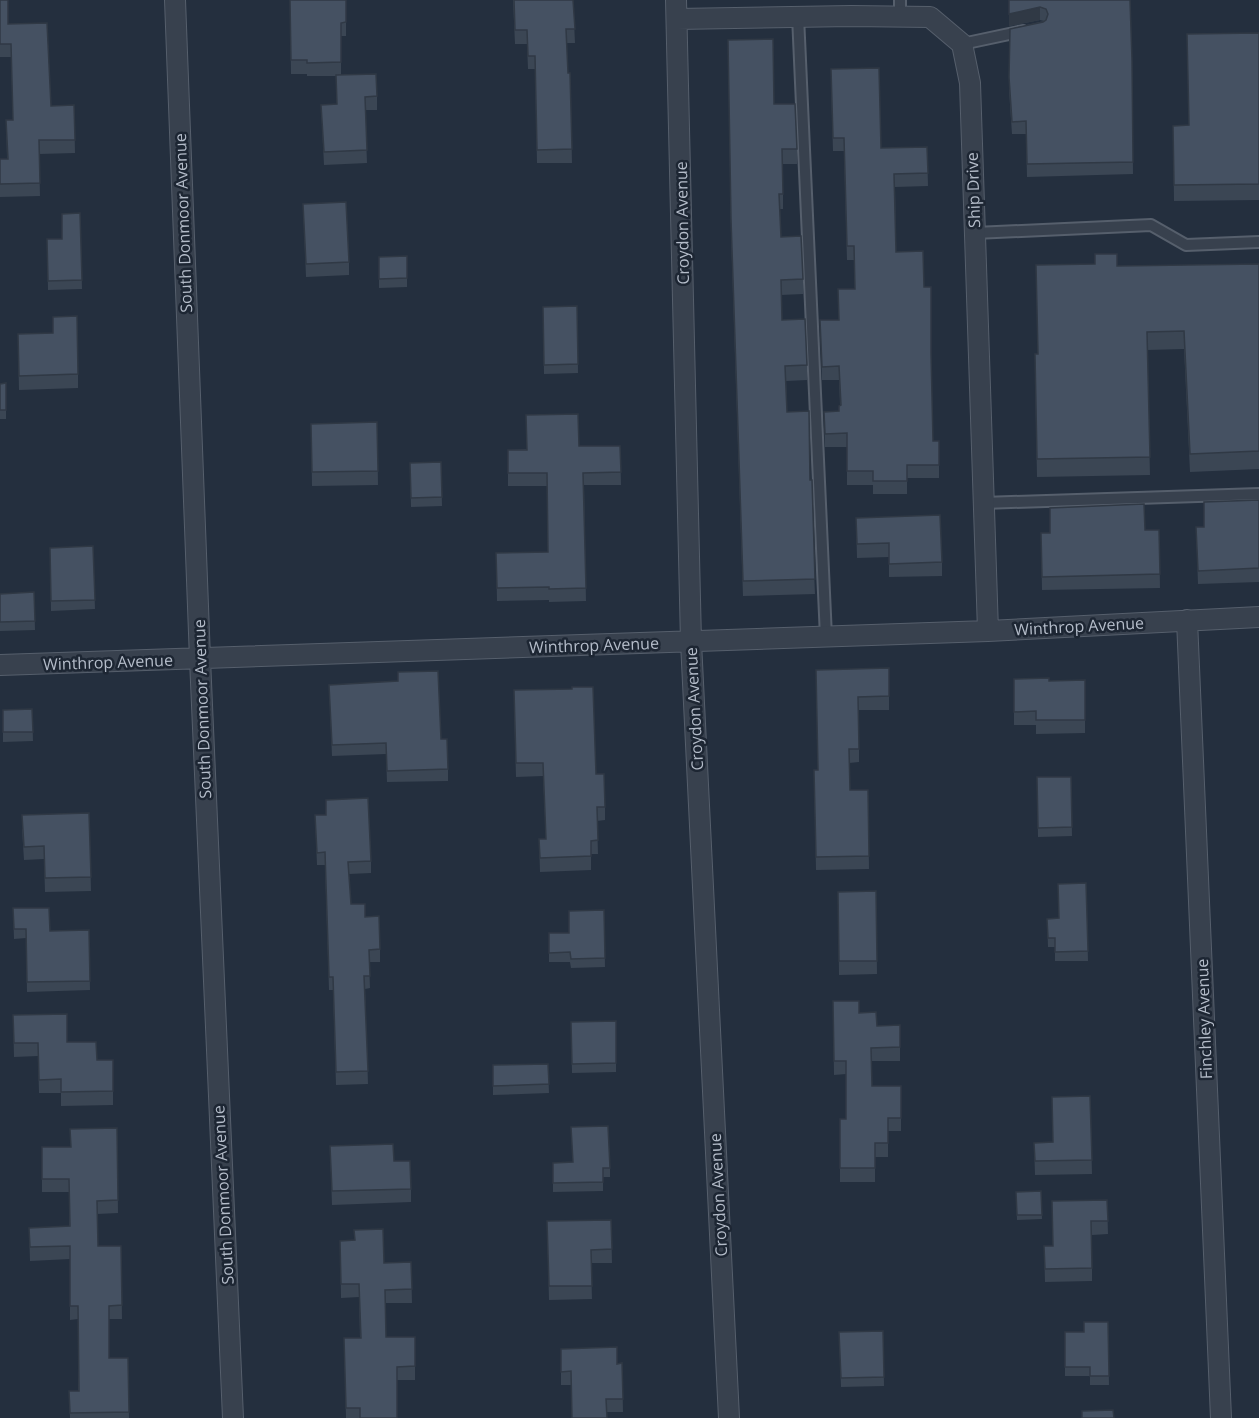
<svg xmlns="http://www.w3.org/2000/svg" width="1259" height="1418" font-family="'Open Sans',sans-serif">
<style>
.lines{fill:none;stroke-linecap:round;stroke-linejoin:round}
.lane-casing{stroke:#565f6c;stroke-width:14}
.street-casing{stroke:#565f6c;stroke-width:22}
.lane{stroke:#38414e;stroke-width:10}
.street{stroke:#38414e;stroke-width:20}
.wall{fill:#3b4654}
.shaded-wall{fill:#303945}
.building{fill:#455162;stroke:#303945;stroke-width:1.5}
.labels{text-anchor:middle;stroke-width:5;stroke-linejoin:round;paint-order:stroke}
.street-label{font-size:16px;fill:#b4bcc9;stroke:#1d2633}
</style>
<rect width="100%" height="100%" fill="#242f3e"/>
<g class="lines">
<g class="lane-casing">
<path id="lane" d="M900 0V16
M798 16 826 637
M962 44 1023 31
M975 233 1151 225 1186 245 1259 242
M983 503 1259 494"/>
</g>
<g class="street-casing">
<path id="street" d="M175 0 200 659 233 1418
M676 0 691 642 729 1418
M677 19 851 16 930 17 962 44 970 83 988 631
M1187 620 1221 1418
M0 665 988 631 1259 617"/>
</g>
<use href="#lane" class="lane"/>
<use href="#street" class="street"/>
</g>
<path class="wall" d="M0 0 8 24 51 106 74 105 75 153 39 154 40 196 0 197V159H7L6 120H13L11 57H0Z
M290 0H346V36H341V75L377 96V110H365L367 163 324 165 321 105 337 104 336 76H307V74H291Z
M513 0H573L575 43H566L568 73H570L572 163H537L535 69H528L527 44H515Z
M1009 0H1130L1132 60 1133 174 1027 177 1026 134H1012L1009 90 1010 29 1044 21 1040 20 1009 26Z
M1259 33V200L1174 201 1173 126 1189 125Z
M728 40 774 104 797 149V164H783V209H780L781 237 803 279V294L781 295 782 320 807 365V380L786 381 787 412 810 480 815 594 743 596 731 234Z
M831 83 881 148 927 147 928 186 895 187 896 252 924 287 931 357 933 441H939V478H907V494H873V485H847V447H825L824 412 839 411 840 405 839 380H822L820 320H838L855 289 854 260H847L844 151H833Z
M303 204 349 262V275L306 277Z
M80 213 82 289 48 290 47 239H62Z
M407 256V287L379 288V257Z
M1259 264V469L1190 472 1184 349 1147 350 1150 475 1037 477 1035 372 1037 354 1117 266Z
M577 306 578 373 544 374 543 307Z
M53 333 78 374V388L19 390 18 347Z
M6 383V419H0V384Z
M377 422 378 485 312 486 311 424Z
M579 446H620L621 485H584L586 601 549 602V600L497 601 496 553 548 552 547 486H508V450Z
M441 462 442 506 411 507 410 463Z
M1259 500V582L1198 584 1196 527H1204Z
M856 518 942 562V576L889 577V557L857 558Z
M1159 530 1160 588 1042 590 1041 533Z
M93 546 95 609 51 611 50 548Z
M34 592 35 630 0 631V594Z
M889 668V710H859V762L849 763 850 790H868L869 869 816 870 814 770H818L816 670Z
M1014 679 1049 681 1085 680V733L1036 734V725H1014Z
M329 685 441 739 448 769V781L387 782 386 754 332 756Z
M514 704 596 774 605 807V820L597 821 598 854H591V870L540 872 539 839H546L543 776 516 777Z
M32 709 33 741 3 742V710Z
M1037 777H1071L1072 836 1038 837Z
M326 800 371 861V873L349 874 351 904 365 917 380 949V962H369L370 988 365 989 368 1084 336 1085 333 990H329L325 865H317L315 815H326Z
M89 813 91 891 45 892 44 859 24 860 22 829Z
M1086 883 1088 961H1055V947H1048L1047 919 1059 918Z
M876 891 877 974 839 975 838 892Z
M13 908 50 931 89 930 90 990 27 992 26 938 14 939Z
M604 910 605 967 571 968 570 962H549V933H569Z
M833 1001 859 1013 877 1026 900 1025V1061H871L872 1086H901V1131H888V1157H875V1182H840V1119H846V1074L834 1075Z
M13 1015 67 1042 97 1060H113V1105L61 1106V1093H39L38 1056 14 1057Z
M616 1021V1072L572 1073 571 1022Z
M548 1064 549 1093 493 1095V1065Z
M1090 1096 1092 1174 1035 1175 1034 1143 1053 1142Z
M117 1128 118 1213 97 1214 98 1246H121L122 1319H109V1358H128L129 1418H70L69 1391H78V1319L70 1320V1259L30 1261 29 1228 69 1227V1192H42V1147H71Z
M330 1146 394 1161 411 1189V1202L332 1205Z
M553 1163 610 1168V1177H603V1191L553 1192Z
M1041 1191 1042 1219 1017 1220 1016 1192Z
M1107 1200 1108 1234 1092 1235V1281L1045 1282 1044 1246H1053Z
M611 1220 612 1263H591L592 1299 549 1300 547 1221Z
M340 1241 384 1263 411 1262 412 1303H385L386 1337H415V1380H397V1418H346L344 1338H360L359 1297 341 1298Z
M1108 1322 1109 1385H1090V1376H1065V1332H1084Z
M883 1331 884 1386 841 1387 839 1332Z
M561 1349 617 1364 622 1363 623 1412H607L571 1385H561Z"/>
<path class="shaded-wall" d="M1040 7V20L1009 26V14Z"/>
<path class="building" d="M0 0H8V24L47 23 51 106 74 105 75 140H39L40 183 0 184V159H8L6 120H13L11 44H0Z
M290 0H346V22L341 23V62L307 63V60H291Z
M514 0H573L575 29H566L568 73H570L572 149 537 150 535 56H528L527 30H515Z
M1009 0H1130L1132 60 1133 162 1027 164 1026 121 1012 122 1009 77 1010 29 1043 22 1046 20 1048 14 1046 9 1040 7 1009 14Z
M1259 33V184L1174 185 1173 126 1189 125 1187 34Z
M773 39 774 104H795L797 149H782L783 194H779L781 237 801 236 803 279 781 280 782 320 805 319 807 365 785 366 787 412 809 411 810 480H812L815 579 743 581 731 219 728 40Z
M879 68 881 148 927 147 928 173 894 174 896 252 923 251 924 287H931V353L933 441H939V465H907V481H873V471H847V433L825 434 824 412 839 411V406L841 405 839 366 822 367 820 320H839L838 289H855L854 246H847L844 138H833L831 69Z
M376 74 377 96 365 97 367 150 324 152 321 105 337 104 336 75Z
M346 202 349 262 306 264 303 204Z
M80 213 82 280 48 281 47 239H62V214Z
M1095 254H1117V266L1259 264V451L1190 454 1184 331 1147 332 1150 457 1037 459 1035 354H1038L1036 265 1095 264Z
M407 256V278L379 279V257Z
M577 306 578 364 544 365 543 307Z
M77 316 78 374 19 376 18 334 53 333V317Z
M6 383V410H0V384Z
M578 414 579 446H620L621 472 583 473 586 588 549 589V587L497 588 496 553 548 552 547 473H508V450H527L526 415Z
M377 422 378 471 312 472 311 424Z
M441 462 442 497 411 498 410 463Z
M1259 500V568L1198 571 1196 527H1204V502Z
M1144 504 1145 530H1159L1160 574 1042 577 1041 533H1050V508Z
M940 515 942 562 889 564V543L857 544 856 518Z
M93 546 95 600 51 601 50 548Z
M34 592 35 621 0 622V594Z
M889 668V696L858 697 859 749H849L850 790H868L869 856 816 857 814 770H818L816 670Z
M438 671 441 739H447L448 769 387 771 386 743 332 745 329 685 398 681V672Z
M1049 678V681L1085 680V720H1036V711L1014 712V679Z
M572 687H593L596 774H604L605 807H597L598 840 591 841V856L540 858 539 839H546L543 763H516L514 690 572 689Z
M32 709 33 732H3V710Z
M1037 777H1071L1072 827 1038 828Z
M368 798 371 861 348 862 351 904H365V917L379 916 380 949 369 950 370 976H364L368 1071 336 1072 333 977H329L325 852 317 853 315 815H326V800Z
M89 813 91 877 45 878 44 846 24 847 22 815Z
M1086 883 1088 951 1055 952V938H1048L1047 919 1059 918 1058 884Z
M876 891 877 961H839L838 892Z
M13 908H49L50 931 89 930 90 981 27 982 26 929H14Z
M604 910 605 958 571 959 570 952 549 953V933H569V911Z
M833 1001H859V1013L876 1012 877 1026 900 1025V1047L871 1048 872 1086H901V1118H888V1143H875V1168H840V1119H846V1061H834Z
M67 1014V1042H96L97 1060H113V1091L61 1092V1079L39 1080 38 1043H14L13 1015Z
M616 1021V1063L572 1064 571 1022Z
M548 1064 549 1084 493 1086V1065Z
M1090 1096 1092 1160 1035 1161 1034 1143 1053 1142 1052 1097Z
M608 1126 610 1168H603V1182L553 1183V1163L573 1162 571 1127Z
M117 1128 118 1200 97 1201 98 1246H121L122 1305 109 1306V1358H128L129 1412 70 1413 69 1391H79L78 1306H70V1246L30 1247 29 1228 70 1226 69 1179H42V1147H71L70 1129Z
M393 1144 394 1161H410L411 1189 332 1191 330 1146Z
M1041 1191 1042 1215H1017L1016 1192Z
M1107 1200 1108 1221H1091L1092 1268 1045 1269 1044 1246H1053L1052 1201Z
M611 1220 612 1249 591 1250 592 1286H549L547 1221Z
M383 1229 384 1263 411 1262 412 1289 385 1290 386 1337H415V1366L397 1367V1418H360V1408H346L344 1338H361L359 1284H341L340 1241 355 1240 354 1230Z
M1084 1322H1108L1109 1376H1090V1367H1065V1332H1084Z
M883 1331 884 1377 841 1378 839 1332Z
M617 1347V1364L622 1363 623 1399H606L607 1418H572L571 1371 561 1372V1349Z
M1113 1410 1114 1418H1082V1411Z"/>
<g class="labels">
<g class="street-label">
<text transform="translate(973 190) rotate(-92)" y="6">Ship Drive</text>
<text transform="translate(183 223) rotate(-92)" y="6">South Donmoor Avenue</text>
<text transform="translate(682 223) rotate(-91)" y="6">Croydon Avenue</text>
<text transform="translate(1079 626) rotate(-3)" y="6">Winthrop Avenue</text>
<text transform="translate(594 645) rotate(-2)" y="6">Winthrop Avenue</text>
<text transform="translate(108 662) rotate(-2)" y="6">Winthrop Avenue</text>
<text transform="translate(202 709) rotate(-92)" y="6">South Donmoor Avenue</text>
<text transform="translate(694 709) rotate(-93)" y="6">Croydon Avenue</text>
<text transform="translate(1204 1019) rotate(-92)" y="6">Finchley Avenue</text>
<text transform="translate(223 1195) rotate(-93)" y="6">South Donmoor Avenue</text>
<text transform="translate(718 1195) rotate(-93)" y="6">Croydon Avenue</text>
</g>
</g>
</svg>
